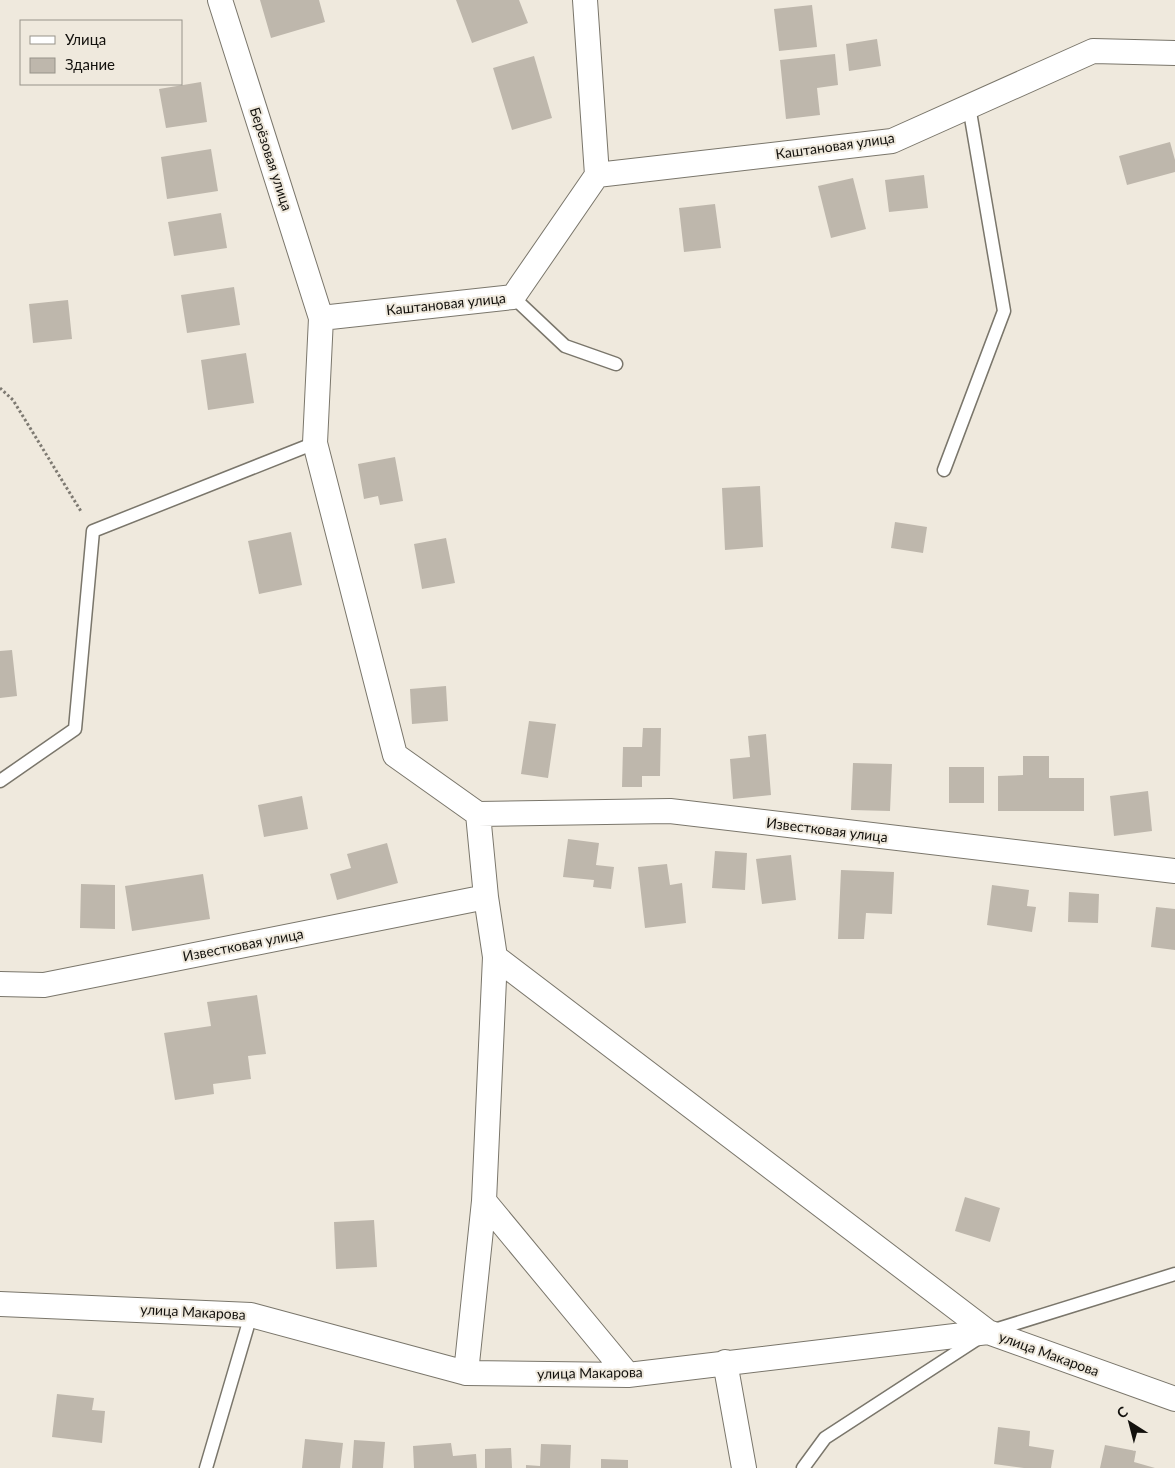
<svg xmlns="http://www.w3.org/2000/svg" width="1175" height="1468" font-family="Lato,sans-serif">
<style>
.building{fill:#beb7ac}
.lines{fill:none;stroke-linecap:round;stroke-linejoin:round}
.service-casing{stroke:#7a766b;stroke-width:15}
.minor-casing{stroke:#7a766b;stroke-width:26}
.path{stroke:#7e7a72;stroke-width:3;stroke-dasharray:2.5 2.5;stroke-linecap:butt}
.service{stroke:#fff;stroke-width:12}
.minor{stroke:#fff;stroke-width:24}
.labels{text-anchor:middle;stroke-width:4;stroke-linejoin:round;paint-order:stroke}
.street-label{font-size:14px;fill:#13110d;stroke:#efe9dd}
</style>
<rect width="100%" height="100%" fill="#efe9dd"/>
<path class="building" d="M260 0H319L325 22 271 38Z
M456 0H519L528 23 472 43Z
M812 5 817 47 779 51 774 9Z
M877 39 881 66 849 71 846 44Z
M835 54 838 85 817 88 820 115 786 119 780 60Z
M534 56 552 118 512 130 493 68Z
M201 82 207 122 166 128 159 89Z
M1170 142 1175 160V172L1127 185 1119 156Z
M211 149 218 191 167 199 161 157Z
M924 175 928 208 889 212 885 180Z
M853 178 866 229 831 238 818 186Z
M715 204 721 248 684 252 679 208Z
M221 213 227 248 174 256 168 222Z
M234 287 240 325 187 333 181 295Z
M68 300 72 339 33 343 29 304Z
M246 353 254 403 208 410 201 360Z
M395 457 403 501 380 505 378 496 364 499 358 464Z
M760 486 763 547 725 550 722 488Z
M895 522 927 527 923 553 891 548Z
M291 532 302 585 259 594 248 541Z
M446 538 455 583 422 589 414 544Z
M12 650 17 696 0 698V651Z
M446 686 448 721 412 724 410 689Z
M529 721 556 724 548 778 521 774Z
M643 728H661L660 776H642V787H622L623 747H642Z
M766 734 771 795 733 799 730 759 750 757 748 736Z
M1023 756H1049V778H1084V811H998V776L1023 775Z
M853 763 892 764 890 811 851 810Z
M949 767H984V803H949Z
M1148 791 1152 831 1114 836 1110 796Z
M302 796 308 829 264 837 258 805Z
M568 839 599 843 596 865 614 867 611 889 593 887 594 880 563 877Z
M387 843 398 883 337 900 330 874 351 868 347 854Z
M715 851 747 853 745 890 712 888Z
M791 855 796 900 762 904 756 859Z
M667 864 670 885 682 883 686 923 645 928 638 867Z
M841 870 894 872 892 914 866 913 864 939H838Z
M203 874 210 919 132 931 125 886Z
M81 884 115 885V929L80 928Z
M992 885 1029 890 1027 906 1036 907 1032 932 987 925Z
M1069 892 1099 894 1098 923 1068 922Z
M1156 907 1175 909V950L1151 947Z
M257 995 266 1054 248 1056 251 1079 213 1084 214 1094 175 1100 164 1033 211 1026 207 1002Z
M965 1197 1000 1208 990 1242 955 1231Z
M374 1220 377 1267 336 1269 334 1222Z
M57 1394 94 1398 92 1410 105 1411 102 1443 52 1437Z
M998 1427 1030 1431 1029 1446 1054 1450 1051 1468H1024L994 1464Z
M305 1439 343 1443 340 1468H302Z
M354 1440 385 1442 383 1468H352Z
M451 1443 453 1456 476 1454 477 1468H414L413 1446Z
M541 1444 571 1445 570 1468H526V1465L540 1466Z
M1105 1445 1136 1451 1134 1462 1155 1468H1100Z
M511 1448 512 1468H485V1449Z
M601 1459 628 1460V1468H601Z"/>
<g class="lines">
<g class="service-casing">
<path id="service" d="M513 297 565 346 616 364
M944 470 1004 311 969 106
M0 781 75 729 93 531 315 443
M206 1468 251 1315
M803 1468 825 1438 988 1332 1175 1274"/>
</g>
<g class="minor-casing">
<path id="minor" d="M220 0 321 318 315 443 395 755 478 814 486 897 495 957 988 1332
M585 0 597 175
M321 318 513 297 597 175 892 141 1093 51 1175 53
M478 814 670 811 1175 871
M0 984 44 985 486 897
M484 1201 628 1375
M0 1304 251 1315 466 1373 628 1375 988 1332 1175 1399
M725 1362 744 1468
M466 1373 484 1201 495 957"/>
</g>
<path class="path" d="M0 388 13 400 82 513"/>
<use href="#service" class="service"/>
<use href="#minor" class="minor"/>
</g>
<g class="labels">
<g class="street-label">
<text transform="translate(835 146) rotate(-8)" y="5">Каштановая улица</text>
<text transform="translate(271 159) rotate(72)" y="5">Берёзовая улица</text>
<text transform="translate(446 304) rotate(-6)" y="5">Каштановая улица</text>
<text transform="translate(827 830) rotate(7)" y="5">Известковая улица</text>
<text transform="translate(243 945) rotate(-11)" y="5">Известковая улица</text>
<text transform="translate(193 1312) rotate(3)" y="5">улица Макарова</text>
<text transform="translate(1049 1354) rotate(20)" y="5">улица Макарова</text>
<text transform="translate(590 1373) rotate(-1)" y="5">улица Макарова</text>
</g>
</g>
<rect x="20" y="20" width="162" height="65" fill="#efe9dd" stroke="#97938a"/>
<rect x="30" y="36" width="25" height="8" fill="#ffffff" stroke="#97938a"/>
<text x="65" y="45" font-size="15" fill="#13110d">Улица</text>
<rect x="30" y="58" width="25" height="15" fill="#beb7ac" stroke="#97938a"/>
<text x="65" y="70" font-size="15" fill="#13110d">Здание</text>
<g transform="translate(1130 1423) rotate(324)" stroke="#efe9dd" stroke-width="4" paint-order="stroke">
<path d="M0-4L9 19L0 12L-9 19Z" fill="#13110d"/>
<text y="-8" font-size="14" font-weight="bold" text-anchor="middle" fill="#13110d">С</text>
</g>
</svg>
